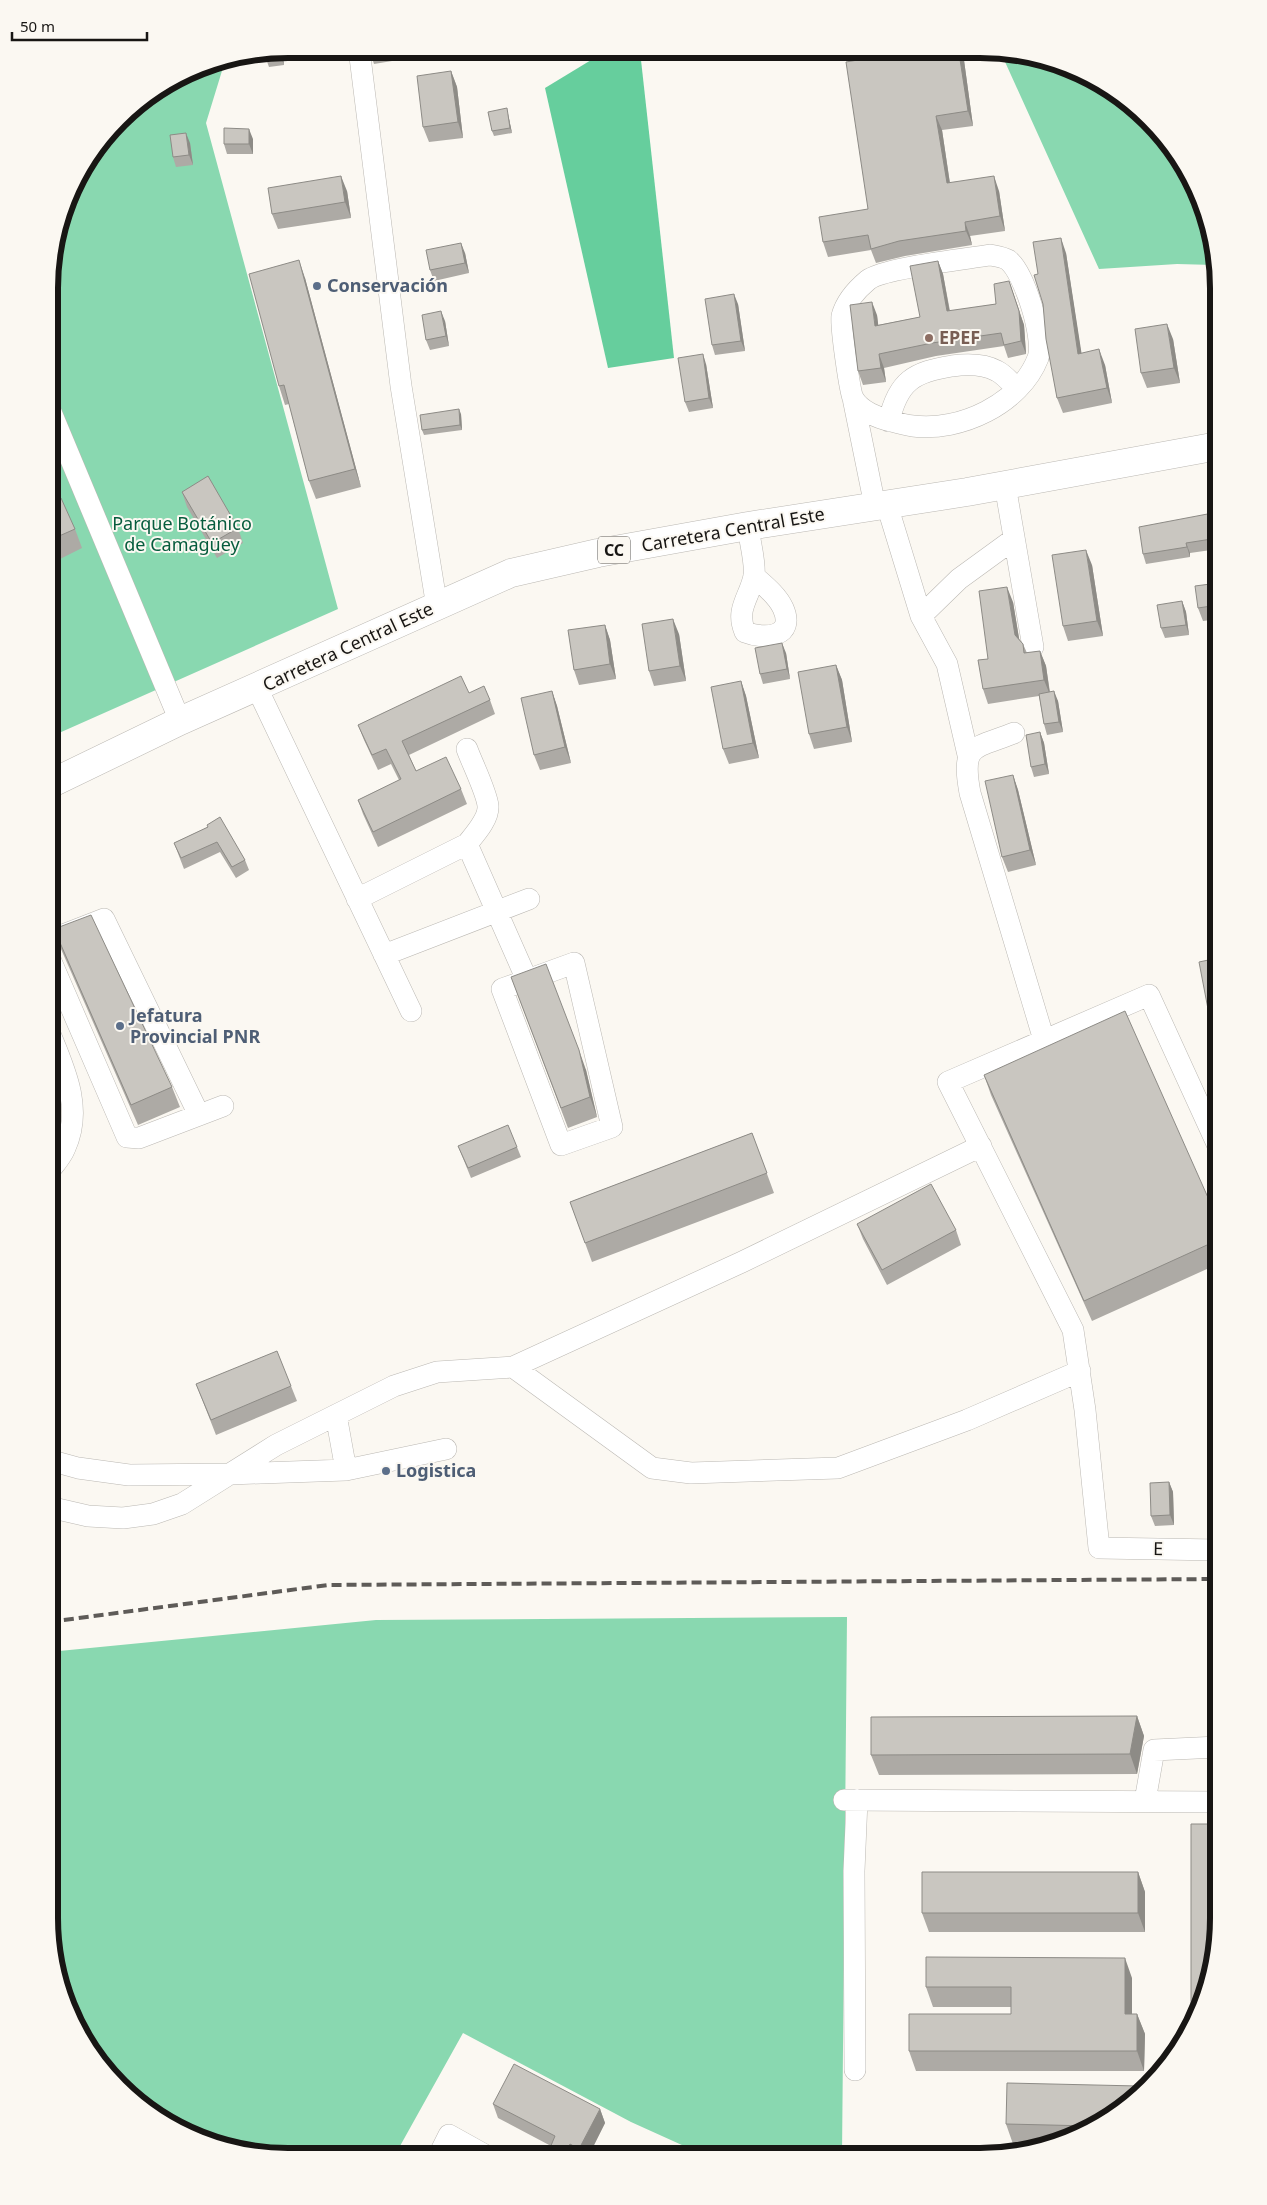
<svg xmlns="http://www.w3.org/2000/svg" width="1267" height="2205" font-family="'Noto Sans',sans-serif">
<style>
.green{fill:#89d8b0}
.forest{fill:#66ce9d}
.lines{fill:none;stroke-linecap:round;stroke-linejoin:round}
.minor-casing{stroke:#bbb8b3;stroke-width:22}
.major-casing{stroke:#bbb8b3;stroke-width:29}
.minor{stroke:#fff;stroke-width:21}
.major{stroke:#fff;stroke-width:28}
.rail{stroke:#5e5b58;stroke-width:4;stroke-dasharray:10 5;stroke-linecap:butt}
.wall{fill:#adaaa5}
.shaded-wall{fill:#8d8b86}
.building{fill:#c9c6c0;stroke:#8d8b86}
.service-dot{fill:#5c6f8a;stroke:#fbf8f2;stroke-width:2}
.education-dot{fill:#8d6e63;stroke:#fbf8f2;stroke-width:2}
.labels{text-anchor:middle;stroke-width:4;stroke-linejoin:round;paint-order:stroke}
.shield{fill:#fbf8f2;stroke:#5c5a57;stroke-width:1}
.shield-label{font-size:16px;font-weight:bold;fill:#181614}
.service-label{font-size:18px;font-weight:bold;fill:#4e5e75;stroke:#fbf8f2;text-anchor:start}
.education-label{font-size:18px;font-weight:bold;fill:#785e54;stroke:#fbf8f2;text-anchor:start}
.park-label{font-size:18px;fill:#065c3d;stroke:#fbf8f2}
.street-label{font-size:18px;fill:#181614;stroke:#fbf8f2}
.rim{fill:none;stroke:#181614;stroke-width:6}
</style>
<rect width="100%" height="100%" fill="#fbf8f2"/>
<path class="green" d="M1001 53H1025L1085 73 1137 108 1178 155 1205 211 1214 265 1177 264 1099 269Z
M225 61 206 123 338 609 50 737 51 257 74 182 130 108 197 67Z
M847 1617 842 2156 704 2155 631 2122 463 2033 395 2155 256 2154 182 2132 130 2097 89 2050 62 1994 49 1917V1652L376 1620Z"/>
<path class="forest" d="M606 51H640L674 358 608 368 545 88Z"/>
<g class="lines">
<g class="minor-casing">
<path id="minor" d="M359 49 401 386 437 607
M990 255C995 256 1003 257 1008 260 1024 272 1045 339 1038 358 1020 404 960 432 913 426 906 425 898 423 891 421 878 418 860 411 853 398 850 392 840 323 842 316 846 301 856 290 868 280 883 268 966 259 990 255Z
M853 398 875 506
M51 412 180 721
M889 421C898 381 914 372 952 366 967 364 984 364 997 371 1005 375 1011 383 1017 389
M1005 485 1033 647
M887 505 921 616 947 664 968 755
M748 526C749 539 756 563 754 576 750 597 735 609 745 632 765 640 796 637 783 608 777 595 764 585 754 576
M921 616 959 579 1014 539
M257 688 411 1011
M1014 733C973 749 961 744 970 793L1044 1040
M467 844 527 980
M357 899 467 844C475 834 489 819 488 806 487 793 472 763 467 749
M50 940 104 919 199 1115
M384 955 529 899
M50 959 127 1137 139 1138 223 1106
M574 963 612 1127 561 1145 502 989Z
M50 1170C55 1164 62 1156 65 1148 83 1109 65 1070 50 1034
M513 1367 742 1262 981 1146
M336 1415 346 1470
M49 1460 78 1468 129 1475 230 1474 346 1470 446 1449
M49 1507 88 1516 123 1518 153 1514 182 1504 276 1445 394 1386 437 1372 513 1367 652 1468 691 1473 838 1468 967 1420 1080 1371
M1218 1550 1099 1548 1085 1410 1073 1330 948 1082 1149 995 1218 1146
M844 1800 1218 1802
M1145 1801 1154 1750 1218 1747
M855 2070 854 1871 857 1800
M439 2155 449 2135 485 2155"/>
</g>
<g class="major-casing">
<path id="major" d="M50 784 180 721 511 573 598 553 748 526 967 492 1218 446"/>
</g>
<use href="#minor" class="minor"/>
<use href="#major" class="major"/>
<path class="rail" d="M49 1622 328 1585 1218 1579"/>
</g>
<path class="wall" d="M369 49H390L392 61 374 64Z
M282 50 284 65 269 67 264 53Z
M899 53H963L973 126 942 130 950 183 999 191 1005 231 970 236 972 245 905 256 876 263 871 250 828 257 823 242 868 209Z
M451 71 457 87 463 138 429 142 423 127Z
M508 114 512 133 494 136 492 131Z
M253 139V154H227L224 144Z
M190 143 193 165 176 167 173 157Z
M347 191 351 218 278 229 272 214Z
M465 253 469 273 434 281 430 270Z
M1066 253 1081 353 1105 365 1112 403 1063 413 1057 398 1038 274Z
M938 261 943 274 950 311 996 304 1009 281 1024 325 1026 354 1008 358 1004 346 936 356 884 368 886 382 863 385 858 371 877 315 878 325 920 317Z
M305 278 361 487 316 499 309 481 289 404 285 405 279 386Z
M738 304 745 351 715 355 712 345Z
M445 321 449 346 430 350 426 340Z
M1173 339 1180 383 1147 388 1141 373Z
M706 364 713 408 689 412 685 402Z
M461 414 462 430 424 435 422 430Z
M182 492 238 528 243 543 217 558 187 507Z
M50 503 75 529 82 548 50 564Z
M1218 512V549L1190 553V557L1146 564 1143 554Z
M1092 565 1103 636 1068 641 1063 626Z
M1218 583V619L1203 621 1198 608Z
M1182 601 1186 612 1189 635 1165 638 1161 628Z
M1013 602 1019 639 1023 644 1027 653 1040 651 1046 666 1050 692 1058 701 1063 732 1047 735 1044 724 1039 696 988 704 983 689 988 659Z
M605 625 610 640 616 679 579 685 574 670Z
M679 634 686 681 654 686 649 671Z
M786 653 790 679 763 684 760 674Z
M836 665 842 680 852 742 814 749 809 734Z
M741 681 746 696 759 758 729 764 723 749Z
M552 691 557 706 571 763 540 770 534 755Z
M469 693 490 700 495 714 409 755 416 771 461 789 467 804 378 847 363 814 358 800 399 780 391 764 378 770 364 740 358 725Z
M1040 732 1044 743 1049 774 1034 777 1031 767Z
M1013 775 1018 790 1036 865 1008 872 1002 857Z
M208 827 245 860 249 870 236 878 220 852 184 869 174 843Z
M54 929 172 1087 180 1107 138 1125 61 949Z
M1218 958 1217 1018 1212 1019 1208 1009Z
M511 977 586 1070 597 1117 568 1128Z
M984 1075 1218 1220V1264L1092 1321 991 1095Z
M752 1133 774 1193 592 1262 570 1202Z
M458 1146 517 1147 521 1157 471 1178Z
M857 1224 956 1230 961 1245 887 1285 863 1239Z
M196 1384 291 1386 297 1401 216 1435Z
M1169 1482 1173 1492 1174 1525 1155 1526 1151 1516Z
M1137 1716 1144 1736 1137 1774 879 1775 871 1755Z
M1138 1872 1145 1892V1932H929L922 1913Z
M1218 1933 1200 2008 1194 2018 1191 2008Z
M1132 1978V2014H1137L1145 2034 1144 2071H916L909 2051 1011 2014V2007H933L926 1987Z
M493 2104 600 2109 605 2123 589 2155H547L551 2146 498 2118Z
M1112 2116 1056 2143 1047 2145 1013 2144 1006 2124Z"/>
<path class="shaded-wall" d="M388 49H390L392 61 388 51Z
M280 50H282L284 65 280 55Z
M959 53H963L973 126 968 111Z
M451 71 457 87 463 138 458 122Z
M507 108 508 114 512 133 510 128Z
M936 116 942 130 952 198 947 183Z
M249 129 253 139V154L249 144Z
M186 133 190 143 193 165 189 155Z
M341 176 347 191 351 218 345 202Z
M994 176 999 191 1005 231 1000 216Z
M965 222 970 236 972 245 966 231Z
M1061 238 1066 253 1084 369 1078 354Z
M461 243 465 253 469 273 465 263Z
M299 260 305 278 361 487 355 469Z
M938 261 943 274 952 325 947 311Z
M1009 281 1024 325 1026 354 1021 341Z
M734 294 738 304 745 351 741 341Z
M872 302 877 315 880 339 875 326Z
M441 311 445 321 449 346 446 336Z
M1167 324 1173 339 1180 383 1174 368Z
M1099 349 1105 365 1112 403 1107 388Z
M703 354 706 364 713 408 709 398Z
M879 354 884 368 886 382 881 368Z
M459 409 461 414 462 430 460 425Z
M1186 543 1190 553V557L1187 547Z
M1086 550 1092 565 1103 636 1097 621Z
M1007 587 1013 602 1021 650 1015 635Z
M1182 601 1186 612 1189 635 1186 625Z
M673 619 679 634 686 681 680 666Z
M605 625 610 640 616 679 610 664Z
M782 643 786 653 790 679 787 669Z
M1040 651 1046 666 1050 695 1044 680Z
M836 665 842 680 852 742 847 727Z
M741 681 746 696 759 758 753 743Z
M552 691 557 706 571 763 565 747Z
M1054 691 1058 701 1063 732 1059 722Z
M1040 732 1044 743 1049 774 1045 764Z
M1013 775 1018 790 1036 865 1030 850Z
M579 1050 586 1070 597 1117 590 1097Z
M1169 1482 1173 1492 1174 1525 1170 1515Z
M1137 1716 1144 1736 1137 1774 1130 1754Z
M1138 1872 1145 1892V1932L1138 1913Z
M1125 1958 1132 1978V2034L1125 2014Z
M1137 2014 1145 2034 1144 2071 1137 2051Z
M600 2109 605 2123 589 2155H581L579 2149Z
M570 2144 574 2155H565Z"/>
<path class="building" d="M369 49H388V51L370 54Z
M280 50V55L265 57 264 53Z
M899 53H959L968 111 936 116 947 183 994 176 1000 216 965 222 966 231 899 241 871 249 868 235 823 242 819 217 868 209 846 62Z
M451 71 458 122 423 127 417 76Z
M507 108 510 128 492 131 488 112Z
M224 128 249 129V144H224Z
M186 133 189 155 173 157 170 135Z
M341 176 345 202 272 214 268 188Z
M1061 238 1078 354 1099 349 1107 388 1057 398 1046 339 1043 304 1034 275 1038 274 1033 242Z
M461 243 465 263 430 270 426 250Z
M299 260 355 469 309 481 284 385 279 386 249 274Z
M938 261 947 311 996 304 994 284 1009 281 1019 311 1021 341 1004 345 1001 333 932 343 879 354 881 368 858 371 850 305 872 302 875 326 920 317 910 266Z
M734 294 741 341 712 345 705 299Z
M441 311 446 336 426 340 422 315Z
M1167 324 1174 368 1141 373 1135 329Z
M703 354 709 398 685 402 678 358Z
M459 409 460 425 422 430 420 415Z
M208 476 238 528 212 543 182 492Z
M61 498 75 529 50 540V503Z
M1218 512V538L1186 543 1187 547 1143 554 1139 527Z
M1086 550 1097 621 1063 626 1052 555Z
M1218 583V605L1198 608 1195 586Z
M1007 587 1015 635 1023 644 1024 653 1040 651 1044 680 983 689 978 660 988 659 979 591Z
M1182 601 1186 625 1161 628 1157 605Z
M673 619 680 666 649 671 642 624Z
M605 625 610 664 574 670 568 630Z
M782 643 787 669 760 674 755 648Z
M836 665 847 727 809 734 798 672Z
M461 676 469 693 484 686 490 700 402 741 416 771 446 757 461 789 373 832 358 800 401 779 386 749 372 755 358 725Z
M741 681 753 743 723 749 711 687Z
M552 691 565 747 534 755 521 698Z
M1054 691 1059 722 1044 724 1039 694Z
M1040 732 1045 764 1031 767 1026 735Z
M1013 775 1030 850 1002 857 985 781Z
M220 817 245 860 232 867 217 842 181 858 174 843 208 827 207 825Z
M91 915 172 1087 131 1105 54 929Z
M1218 958V1021L1215 1008 1208 1009 1199 962Z
M546 964 579 1050 590 1097 561 1108 511 977Z
M1125 1011 1218 1220V1240L1084 1301 984 1075Z
M508 1125 517 1147 468 1168 458 1146Z
M752 1133 767 1173 585 1243 570 1202Z
M931 1184 956 1230 882 1270 857 1224Z
M277 1351 291 1386 211 1420 196 1384Z
M1169 1482 1170 1515 1151 1516 1150 1483Z
M1137 1716 1130 1754 871 1755V1717Z
M1191 1824H1218V1933L1200 2008H1191Z
M922 1872H1138V1913H922Z
M926 1957 1125 1958V2014H1137V2051H909V2014H1011V1987H926Z
M514 2064 600 2109 579 2149 570 2144 565 2155H547L555 2136 493 2104Z
M1007 2083 1138 2086 1137 2092 1112 2116 1091 2126 1006 2124Z"/>
<g class="service-dot">
<circle cx="317" cy="286" r="5"/>
<circle cx="120" cy="1026" r="5"/>
<circle cx="386" cy="1471" r="5"/>
</g>
<circle class="education-dot" cx="929" cy="338" r="5"/>
<g class="labels">
<rect class="shield" x="598" y="536.5" width="32" height="27" rx="4"/>
<g class="shield-label">
<text x="614" y="556">CC</text>
</g>
<g class="service-label">
<text x="327" y="292">Conservación</text>
<text x="130" y="1022">Jefatura<tspan x="130" dy="21">Provincial PNR</tspan></text>
<text x="396" y="1477">Logistica</text>
</g>
<g class="education-label">
<text x="939" y="344">EPEF</text>
</g>
<g class="park-label">
<text x="182" y="530">Parque Botánico<tspan x="182" dy="21">de Camagüey</tspan></text>
</g>
<g class="street-label">
<text transform="translate(733 530) rotate(-10)" y="6">Carretera Central Este</text>
<text transform="translate(348 647) rotate(-25)" y="6">Carretera Central Este</text>
<text transform="translate(1158 1549) rotate(1)" y="6">E</text>
</g>
</g>
<path d="M0 0H1267V2205H0ZM288 58H980A230 230 0 0 1 1210 288V1918A230 230 0 0 1 980 2148H288A230 230 0 0 1 58 1918V288A230 230 0 0 1 288 58Z" fill="#fbf8f2" fill-rule="evenodd"/>
<path class="rim" d="M288 58H980A230 230 0 0 1 1210 288V1918A230 230 0 0 1 980 2148H288A230 230 0 0 1 58 1918V288A230 230 0 0 1 288 58Z"/>
<path d="M12 32v8h135v-8" fill="none" stroke="#181614" stroke-width="2.5"/>
<text x="20" y="32" font-size="15" fill="#181614" stroke="#fbf8f2" stroke-width="4" paint-order="stroke">50 m</text>
</svg>
